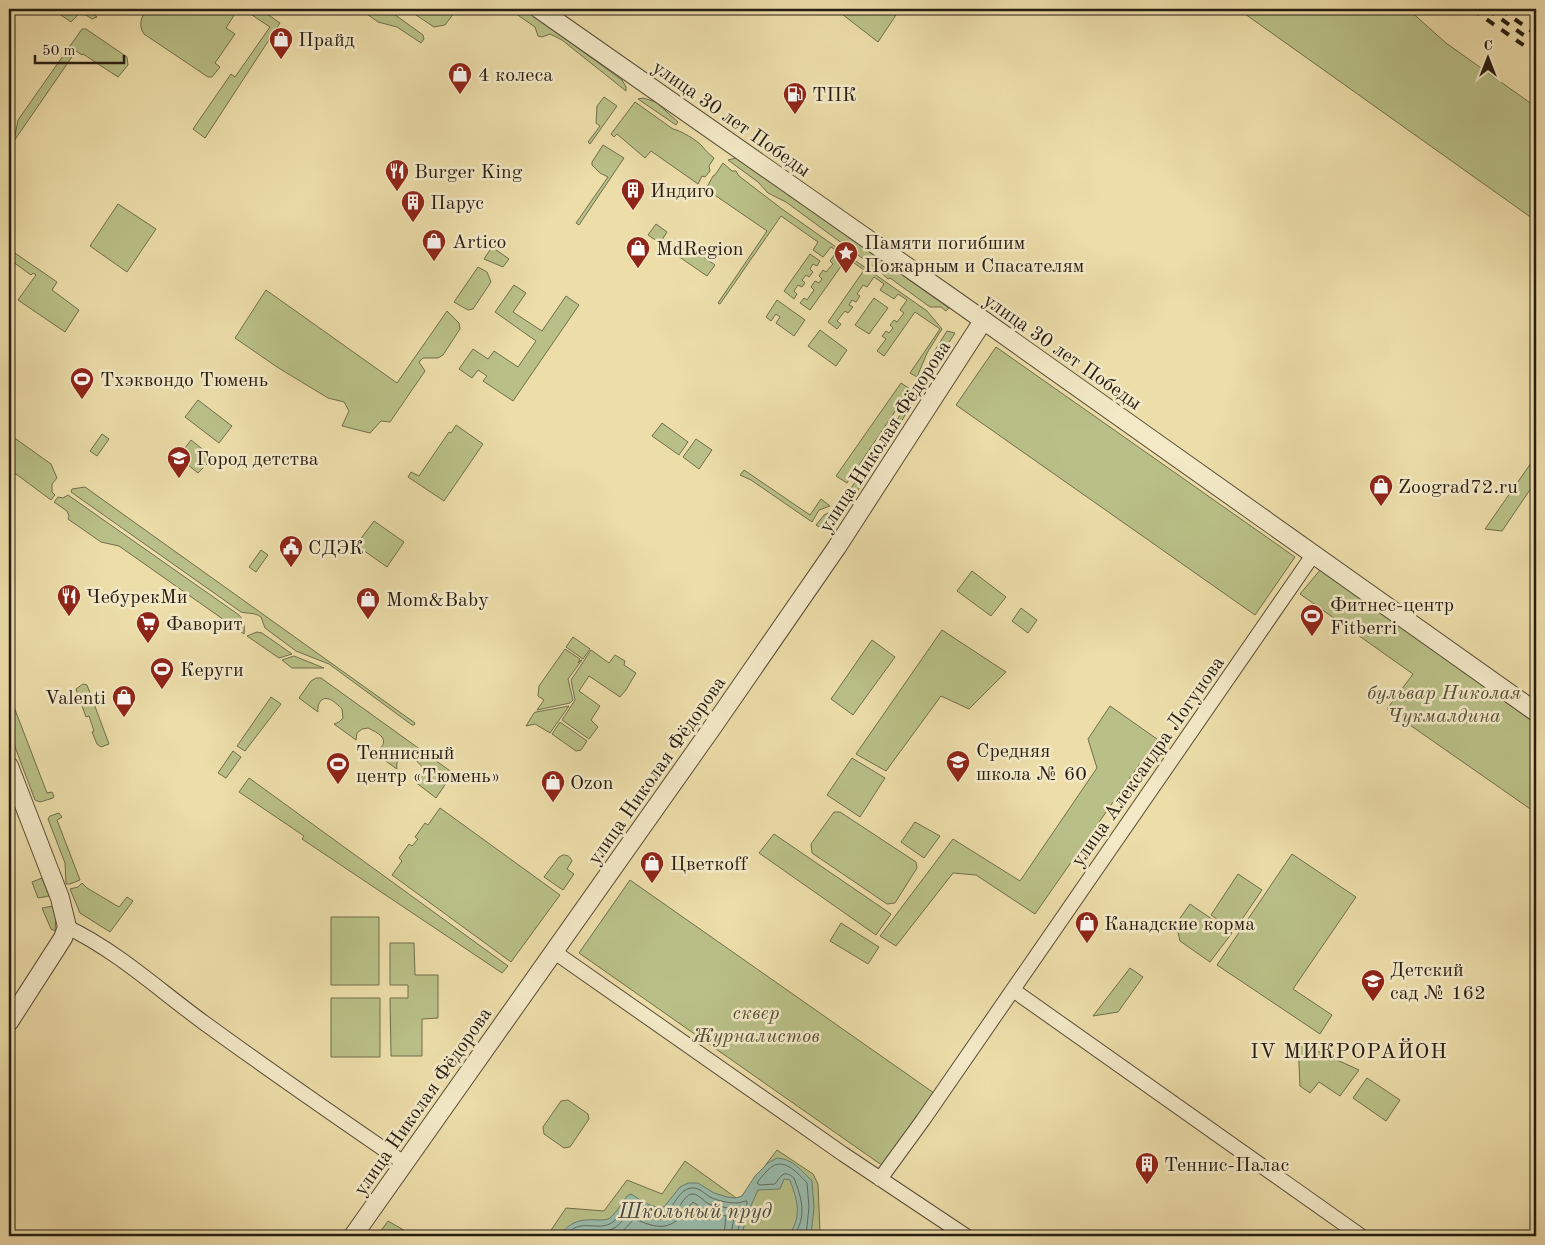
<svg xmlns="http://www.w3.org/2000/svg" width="1545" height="1245" font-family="'Old Standard TT',serif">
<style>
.green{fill:#b9c087;stroke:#706e4c}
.water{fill:#99bbab;stroke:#6b7c6e}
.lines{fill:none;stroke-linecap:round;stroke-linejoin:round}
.shore{stroke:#606c5e;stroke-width:1}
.minor-casing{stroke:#584d38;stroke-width:16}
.tertiary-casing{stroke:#584d38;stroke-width:20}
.minor{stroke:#f3e9c7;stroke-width:14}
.tertiary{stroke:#f3e9c7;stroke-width:18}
.rail{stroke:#271d12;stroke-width:4;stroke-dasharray:9 9;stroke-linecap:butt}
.labels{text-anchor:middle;stroke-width:5;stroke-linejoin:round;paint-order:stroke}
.poi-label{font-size:20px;fill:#271d12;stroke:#f3e9c7;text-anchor:start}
.street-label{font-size:20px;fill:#271d12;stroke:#f3e9c7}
.park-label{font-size:20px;font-style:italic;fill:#534e35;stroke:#f3e9c7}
.neighbourhood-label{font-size:21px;letter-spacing:1px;fill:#271d12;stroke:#f3e9c7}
.water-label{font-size:21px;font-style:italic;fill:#494c40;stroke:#f3e9c7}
</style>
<rect width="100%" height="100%" fill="#ecdda9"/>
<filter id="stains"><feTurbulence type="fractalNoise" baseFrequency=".004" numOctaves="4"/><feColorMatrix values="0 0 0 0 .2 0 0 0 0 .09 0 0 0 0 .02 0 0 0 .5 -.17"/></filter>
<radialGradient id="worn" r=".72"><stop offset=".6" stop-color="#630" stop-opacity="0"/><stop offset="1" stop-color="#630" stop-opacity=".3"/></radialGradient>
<path class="green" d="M52 9H85L97 17 92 19 86 15 79 14 71 22Z
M147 9H238L226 28 235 34 215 63 220 67 212 77H208L205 75 144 34C138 25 141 17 147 9Z
M243 9H260L280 23 205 138 193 129 231 74 235 77 270 27Z
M360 9H387L423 35 424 39 421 43 397 27 378 22Z
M407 9H457L445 25 434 27Z
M509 9H524L622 80 626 87V91L562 40 550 34 542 37 538 36 535 27Z
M840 9H900L878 42 838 11Z
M1238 9H1408L1446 43 1536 107V221Z
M82 29H86L127 57 128 65 118 77 83 54 82 55 76 51 14 141 18 120Z
M604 97 617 106 590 144 588 142 600 126 596 123 597 106Z
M643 98 656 102 678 122 676 125 638 99Z
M635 102 673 129C680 130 698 141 702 146 706 151 709 154 714 158L709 166 710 171 705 177 702 176 698 184 651 151 645 158 617 134 614 137 611 134Z
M603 145 624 158 579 225 576 223 608 177 600 173 592 165V162Z
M736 158 772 183 780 187 787 194 814 212 820 214 827 222 949 308 946 311 941 307H930L890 278 888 279 877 269 786 202 768 193 758 182 728 160Z
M723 163 732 171H736L739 176 782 209 927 311 942 329 927 353 917 377 910 373 940 329 915 312 884 356 877 351 886 339 882 336 886 331 889 333 893 328 890 325 894 320 897 322 904 313 900 310 907 300 898 294 894 299 880 290 884 284 874 277 867 287 863 285 857 294 860 296 856 302 852 300 849 305 853 307 848 313 845 311 837 321 841 324 837 329 828 322 864 270 847 258 810 310 800 303 804 298 807 300 814 290 811 287 815 281 819 283 822 279 819 276 823 270 826 272 833 264 830 261 837 251 831 247 823 257 813 250 818 242 781 216 720 304 718 303 767 231 706 189 713 176 715 175Z
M118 204 156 229 127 272 90 246Z
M656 224 667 232 660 243 648 235Z
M686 245 715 265 707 276 678 256Z
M492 247 509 259 503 267 484 259Z
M9 249 57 282 52 290 79 310 65 332 18 300 36 275 33 273 31 275 9 259Z
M810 254 820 261 817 266 813 264 810 269 813 272 809 277 806 275 802 280 805 283 802 287 798 285 794 291 797 294 794 299 784 291Z
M478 267 487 272 491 282 473 309 468 310 454 302Z
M514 285 526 293 513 312 542 331 566 296 579 305 513 401 483 381 487 376 478 370 472 378 459 369 473 349 488 359 494 351 518 367 536 341 495 312Z
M266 290 397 383 447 311 459 323 460 329 443 355 438 358H423L419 362 425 371 390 422 381 421 370 433 342 426 349 411 344 402 328 398 277 367 235 338Z
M874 298 888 308 869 334 855 325Z
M777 300 805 320 794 336 776 323 780 317 776 314 771 321 766 317Z
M820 330 847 350 836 366 808 346Z
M947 331 955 333 928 376 924 377 932 355Z
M996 347 1295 557 1255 615 956 405Z
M901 383 910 389 847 483 836 476Z
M913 396V400L909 409 855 495 852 497H845Z
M198 400 232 426 219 443 185 417Z
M662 423 688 442 679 455 652 436Z
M456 425 483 444 444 501 408 477 411 472 419 476 449 432 451 433Z
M9 434 51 464 57 478 52 484V492L55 495 51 500 16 474H9Z
M102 434 109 439 97 456 90 451Z
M696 439 712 450 699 469 683 457Z
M191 440 206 452 207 464 198 473 178 457Z
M1536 456V481L1502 531 1485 529Z
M744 470 810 515 821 499 830 506 819 510 812 522 751 480 740 475Z
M85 487 415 723 414 725H412L329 664 296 651 265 628 261 617C254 612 248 614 241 612L71 492 72 489Z
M68 495 239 615C244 621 245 626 244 634L119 546 101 542 68 519 69 516 67 511 54 502 58 497 63 498Z
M835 510C839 520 837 524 829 530H824L816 525 824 515Z
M374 521 404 542 387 567 356 545Z
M261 550 268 555 256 572 249 567Z
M1321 569 1536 724V813L1387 709 1413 674 1300 594Z
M972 571 1006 597 991 616 957 591Z
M1021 608 1037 620 1028 633 1012 621Z
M942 630 1006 672 969 709 941 696 886 771 856 754Z
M257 632 262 633 292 654 279 658 247 636Z
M573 637 590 649 583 659 566 647Z
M872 640 895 657 853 715 831 699Z
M565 649 580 659 578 663 581 660H582L568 679 573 700 570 703 537 710 544 700 538 696 539 686Z
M591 650 609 663 615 655 625 661 624 665 636 673 626 690 620 697 589 676 579 691 600 706 591 720 598 727 589 739 562 720 575 700 571 680Z
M294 656 324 668H292L282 660Z
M316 678H321L453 773 436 798 414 781C444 771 393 740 397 769L373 752C379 751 387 744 382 737 379 733 372 730 368 728L362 729 357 733 356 740 334 724 339 722 343 718 342 709C339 706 333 700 329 699 320 696 317 706 318 712L299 698 311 681Z
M83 684 87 685 109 744 101 747 97 744 92 732 94 731 89 716 86 717 76 689Z
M9 694 47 793 52 792 54 796 53 798 40 802 35 800 9 731Z
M271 697 281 704 245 751 237 746Z
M569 706 550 733 535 724 526 726 534 713 536 712Z
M1110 706 1157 739 1035 914 976 875 953 873 896 946 880 936 953 839 1020 881 1097 768 1088 739Z
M560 722 587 741 581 750 576 751 552 734Z
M233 751 241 757 226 778 218 773Z
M852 758 885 778 860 817 827 795Z
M249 778 508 966 502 973 302 839 304 836 239 792Z
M440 808 560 895 511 962 392 875 402 861 399 858 409 844 412 846 418 839 415 837 425 823 428 825Z
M834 812H840L916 862 917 868 895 903 887 904 812 853 811 844Z
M59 813 62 817 57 820 80 880 70 884H66L65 863 48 819 50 816Z
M915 822 940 836 924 858 901 842Z
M774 834 891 914 876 935 759 853Z
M1292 854 1356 897 1293 989 1332 1015 1320 1034 1217 965Z
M563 855C567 855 570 856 572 861L567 869 574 874 563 890 544 877 559 857Z
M1238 874 1262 890 1234 931 1211 915Z
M42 878 49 896 38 898 32 882Z
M630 880 934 1093 883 1166 579 953Z
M82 883 87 888 119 907 127 897 133 901 110 932 80 913 70 889 78 887Z
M1190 904 1232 933 1210 962 1180 941 1176 924Z
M53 906 56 916 55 931 51 929 42 908Z
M331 917H379V985H331Z
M841 923 879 947 868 964 830 941Z
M390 943H414L415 975H438V1018L422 1019V1056H391L390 998H408V985H390Z
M1130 968 1143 977 1118 1012 1093 1016Z
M331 998H380V1057H331Z
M1298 1042 1359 1070 1340 1096 1319 1082 1310 1093 1300 1086Z
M1367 1078 1400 1100 1386 1121 1353 1098Z
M568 1100 588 1114 589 1119 570 1147 564 1148 544 1134 543 1127 561 1101Z
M777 1150 813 1174 818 1184 820 1232 819 1236H547L566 1208 604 1211 627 1180 662 1194 685 1161 739 1200Z
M388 1221 414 1236H377Z"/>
<path class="water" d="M777 1158C793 1159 801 1170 812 1181L814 1207 811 1236H789C802 1214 798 1203 790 1180L784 1179 780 1189 758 1190 746 1217 742 1236H560C569 1221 582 1219 598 1220 602 1220 607 1220 610 1218 615 1214 623 1202 627 1196L631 1194C641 1200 652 1209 664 1207L680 1187 688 1183H698L714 1193 727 1197 736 1198 742 1196 755 1176 768 1163Z"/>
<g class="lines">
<path class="shore" d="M566 1236C579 1216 598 1233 613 1222 620 1217 624 1207 630 1201 639 1204 646 1211 655 1213 675 1216 675 1189 692 1188 700 1187 705 1195 712 1198 719 1201 729 1203 736 1203 740 1203 743 1201 747 1201V1204L741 1216 737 1236
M574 1236C587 1227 603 1236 616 1227 623 1222 626 1214 632 1209 640 1212 648 1219 657 1219 678 1221 682 1194 692 1194 699 1194 703 1201 709 1204 717 1207 727 1207 735 1210L731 1236
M614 1236 623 1231 634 1219C654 1226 665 1233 683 1215 686 1211 689 1206 693 1202L706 1211 726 1216 724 1236
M794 1236C807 1216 802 1199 794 1178 784 1169 781 1176 775 1184L760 1185 757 1183C760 1178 764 1174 768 1170 782 1155 797 1172 807 1183L809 1207 806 1236"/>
<g class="minor-casing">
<path id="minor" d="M67 927C117 951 158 989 203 1022 269 1070 337 1117 404 1163
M553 951 843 1154 966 1236
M1013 990 1361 1236
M880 1179 923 1120 1313 555"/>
</g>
<g class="tertiary-casing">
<path id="tertiary" d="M539 9 959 303 1536 712
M9 766 60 898 67 927 63 938 9 1022
M353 1236 714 725 837 547 983 321"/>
</g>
<use href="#minor" class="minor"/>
<use href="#tertiary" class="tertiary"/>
<path class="rail" d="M1472 9 1536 54
M1487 9 1536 44
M1500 9 1536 34"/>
</g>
<defs>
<g id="shop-pin" transform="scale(1.25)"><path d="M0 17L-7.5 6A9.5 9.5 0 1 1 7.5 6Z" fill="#8f2418" stroke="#f3e9c7"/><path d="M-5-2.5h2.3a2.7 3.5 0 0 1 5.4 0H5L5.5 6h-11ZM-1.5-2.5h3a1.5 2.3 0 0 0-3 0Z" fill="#fff"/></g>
<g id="fuel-pin" transform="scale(1.25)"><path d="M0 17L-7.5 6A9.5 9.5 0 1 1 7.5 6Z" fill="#8f2418" stroke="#f3e9c7"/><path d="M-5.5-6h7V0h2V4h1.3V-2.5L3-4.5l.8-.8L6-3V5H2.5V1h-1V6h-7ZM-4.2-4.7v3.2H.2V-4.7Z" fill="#fff"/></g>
<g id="restaurant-pin" transform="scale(1.25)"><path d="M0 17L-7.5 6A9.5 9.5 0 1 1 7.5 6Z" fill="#8f2418" stroke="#f3e9c7"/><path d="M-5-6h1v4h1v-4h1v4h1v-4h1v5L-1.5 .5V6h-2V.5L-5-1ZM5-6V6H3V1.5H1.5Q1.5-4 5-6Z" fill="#fff"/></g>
<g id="building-pin" transform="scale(1.25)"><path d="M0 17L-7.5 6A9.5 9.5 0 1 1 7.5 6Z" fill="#8f2418" stroke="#f3e9c7"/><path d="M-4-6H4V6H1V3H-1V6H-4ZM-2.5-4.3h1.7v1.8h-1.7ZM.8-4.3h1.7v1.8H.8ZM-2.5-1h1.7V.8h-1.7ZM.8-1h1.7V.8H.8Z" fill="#fff"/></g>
<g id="sight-pin" transform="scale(1.25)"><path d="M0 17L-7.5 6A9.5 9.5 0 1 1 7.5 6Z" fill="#8f2418" stroke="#f3e9c7"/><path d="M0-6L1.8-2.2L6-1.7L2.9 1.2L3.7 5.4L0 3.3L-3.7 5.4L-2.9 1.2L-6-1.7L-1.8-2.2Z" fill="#fff"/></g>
<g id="stadium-pin" transform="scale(1.25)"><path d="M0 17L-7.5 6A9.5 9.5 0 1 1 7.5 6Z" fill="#8f2418" stroke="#f3e9c7"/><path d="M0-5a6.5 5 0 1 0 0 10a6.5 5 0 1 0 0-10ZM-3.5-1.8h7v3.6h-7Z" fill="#fff"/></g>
<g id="school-pin" transform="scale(1.25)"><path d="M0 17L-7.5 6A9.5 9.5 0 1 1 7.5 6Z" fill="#8f2418" stroke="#f3e9c7"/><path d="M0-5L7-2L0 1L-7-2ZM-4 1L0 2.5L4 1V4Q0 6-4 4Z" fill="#fff"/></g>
<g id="civic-pin" transform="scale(1.25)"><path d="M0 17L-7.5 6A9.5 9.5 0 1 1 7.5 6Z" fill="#8f2418" stroke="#f3e9c7"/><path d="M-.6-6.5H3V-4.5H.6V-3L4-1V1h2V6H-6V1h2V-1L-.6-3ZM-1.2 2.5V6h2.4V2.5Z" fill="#fff"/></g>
<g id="supermarket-pin" transform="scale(1.25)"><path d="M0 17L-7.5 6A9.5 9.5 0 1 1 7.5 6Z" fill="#8f2418" stroke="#f3e9c7"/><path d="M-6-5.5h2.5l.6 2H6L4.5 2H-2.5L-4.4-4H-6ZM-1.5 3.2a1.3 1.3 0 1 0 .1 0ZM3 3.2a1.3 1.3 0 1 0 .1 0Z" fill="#fff"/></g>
</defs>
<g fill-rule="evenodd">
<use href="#shop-pin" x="281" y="39"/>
<use href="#shop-pin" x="460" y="74"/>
<use href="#fuel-pin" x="795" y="94"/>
<use href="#restaurant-pin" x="397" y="171"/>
<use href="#building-pin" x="633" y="190"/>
<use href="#building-pin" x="413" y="202"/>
<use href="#shop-pin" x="434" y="241"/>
<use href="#shop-pin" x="638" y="248"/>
<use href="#sight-pin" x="846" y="253"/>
<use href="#stadium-pin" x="82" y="379"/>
<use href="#school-pin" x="179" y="458"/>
<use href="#shop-pin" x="1381" y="486"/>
<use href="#civic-pin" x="291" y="547"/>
<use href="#restaurant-pin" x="69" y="596"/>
<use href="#shop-pin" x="368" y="599"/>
<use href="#stadium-pin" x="1312" y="616"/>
<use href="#supermarket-pin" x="148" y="623"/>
<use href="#stadium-pin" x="162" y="669"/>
<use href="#shop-pin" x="124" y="697"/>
<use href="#school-pin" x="958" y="762"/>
<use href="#stadium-pin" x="338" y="764"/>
<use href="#shop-pin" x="553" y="782"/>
<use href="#shop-pin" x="652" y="863"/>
<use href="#shop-pin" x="1087" y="923"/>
<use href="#school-pin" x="1373" y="981"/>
<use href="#building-pin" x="1147" y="1164"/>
</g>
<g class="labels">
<g class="poi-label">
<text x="298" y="46">Прайд</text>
<text x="478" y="81">4 колеса</text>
<text x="812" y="101">ТПК</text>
<text x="414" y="178">Burger King</text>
<text x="650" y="197">Индиго</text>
<text x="430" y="209">Парус</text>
<text x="452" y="248">Artico</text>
<text x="864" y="249">Памяти погибшим<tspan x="864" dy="23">Пожарным и Спасателям</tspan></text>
<text x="656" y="255">MdRegion</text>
<text x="100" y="386">Тхэквондо Тюмень</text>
<text x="196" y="465">Город детства</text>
<text x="1398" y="493">Zoograd72.ru</text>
<text x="308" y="554">СДЭК</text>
<text x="86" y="603">ЧебурекМи</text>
<text x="386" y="606">Mom&amp;Baby</text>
<text x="1330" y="611">Фитнес-центр<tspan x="1330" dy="23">Fitberri</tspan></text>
<text x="166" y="630">Фаворит</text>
<text x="180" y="676">Керуги</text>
<text x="106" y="704" text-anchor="end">Valenti</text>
<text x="976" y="757">Средняя<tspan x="976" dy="23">школа № 60</tspan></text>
<text x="356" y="759">Теннисный<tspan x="356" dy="23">центр «Тюмень»</tspan></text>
<text x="570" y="789">Ozon</text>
<text x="670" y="870">Цветкоff</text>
<text x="1104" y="930">Канадские корма</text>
<text x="1390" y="976">Детский<tspan x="1390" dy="23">сад № 162</tspan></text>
<text x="1164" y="1171">Теннис-Палас</text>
</g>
<g class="street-label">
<text transform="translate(732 118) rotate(35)" y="7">улица 30 лет Победы</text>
<text transform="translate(1063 351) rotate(35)" y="7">улица 30 лет Победы</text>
<text transform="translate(884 436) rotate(-57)" y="7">улица Николая Фёдорова</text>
<text transform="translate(1147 761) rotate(-55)" y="7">улица Александра Логунова</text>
<text transform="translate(656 770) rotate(-55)" y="7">улица Николая Фёдорова</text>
<text transform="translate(422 1101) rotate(-55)" y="7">улица Николая Фёдорова</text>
</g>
<g class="park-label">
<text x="1444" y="699">бульвар Николая<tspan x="1444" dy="23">Чукмалдина</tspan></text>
<text x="756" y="1019">сквер<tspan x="756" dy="23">Журналистов</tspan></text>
</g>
<g class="neighbourhood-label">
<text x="1349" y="1058">IV МИКРОРАЙОН</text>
</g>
<g class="water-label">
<text x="695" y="1218">Школьный пруд</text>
</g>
</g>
<rect width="1545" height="1245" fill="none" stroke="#ecdda9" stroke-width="30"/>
<rect x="10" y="10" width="1525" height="1225" fill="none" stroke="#271d12" stroke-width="2.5"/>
<rect x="15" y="15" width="1515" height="1215" fill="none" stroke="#271d12"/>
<g transform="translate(1488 58)" stroke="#f3e9c7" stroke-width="4" paint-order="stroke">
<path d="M0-4L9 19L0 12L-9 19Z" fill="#271d12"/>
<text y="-8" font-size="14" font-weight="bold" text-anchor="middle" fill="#271d12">С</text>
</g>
<path d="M35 55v8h89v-8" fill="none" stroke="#271d12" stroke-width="2.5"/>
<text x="42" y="55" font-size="15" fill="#271d12" stroke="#f3e9c7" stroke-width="4" paint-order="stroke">50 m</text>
<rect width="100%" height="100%" filter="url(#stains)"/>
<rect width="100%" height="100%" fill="url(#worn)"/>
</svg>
